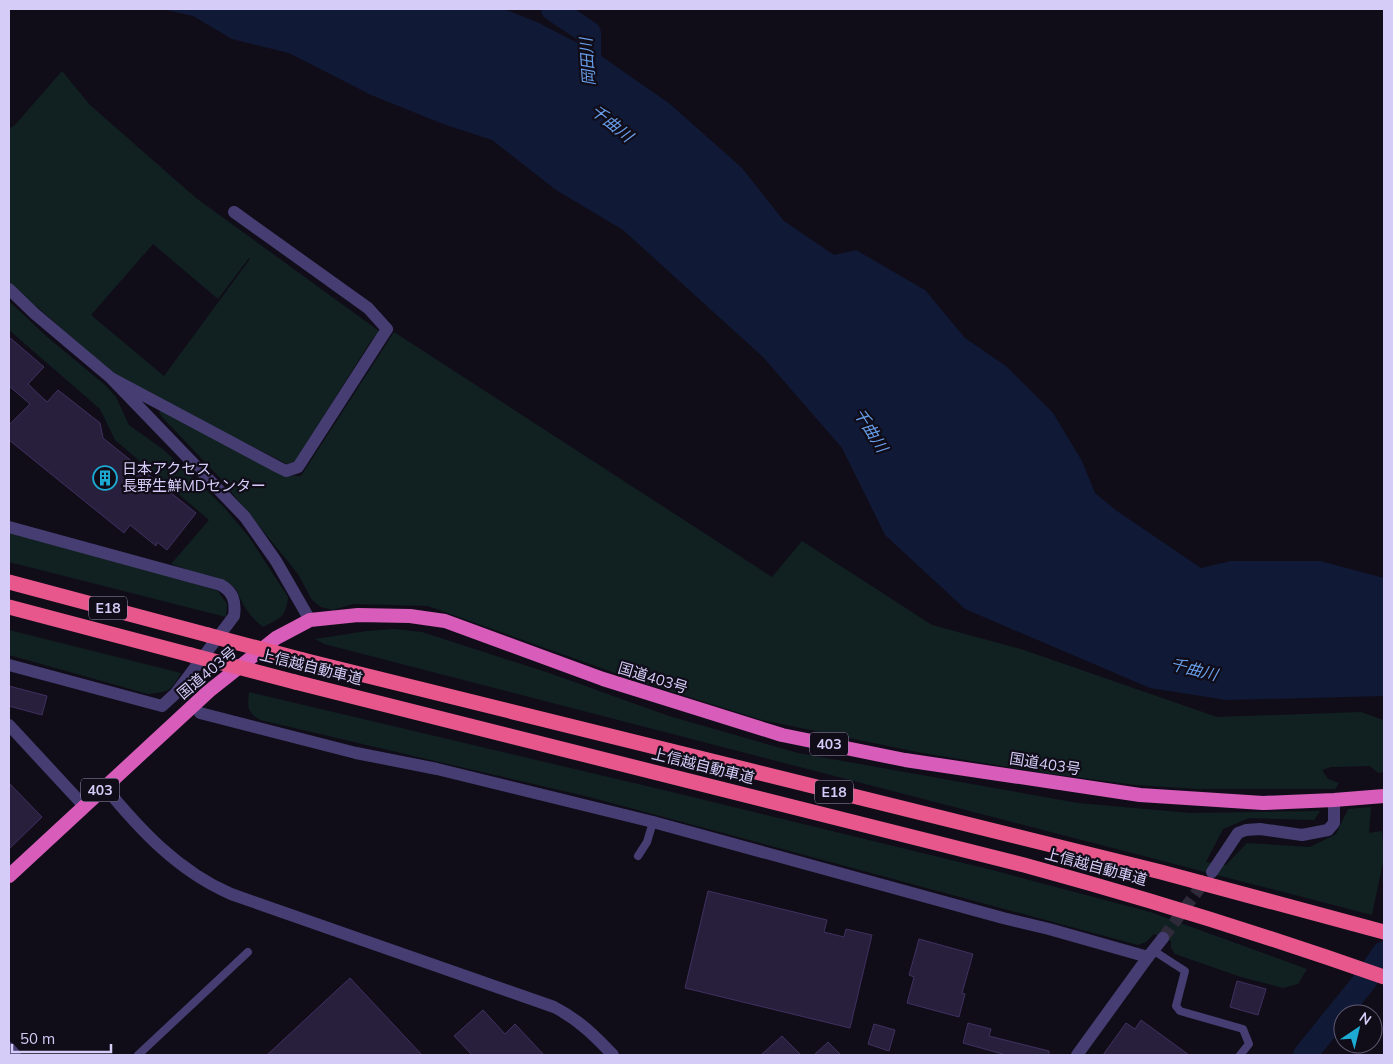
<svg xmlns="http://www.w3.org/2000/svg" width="1393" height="1064" font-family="Mulish,'Noto Sans JP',sans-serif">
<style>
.green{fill:#112122;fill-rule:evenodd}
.water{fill:#101935}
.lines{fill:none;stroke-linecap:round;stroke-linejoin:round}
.river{stroke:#101935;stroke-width:24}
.building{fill:#281f3c;stroke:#403060}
.minor-tunnel{stroke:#2e2a3a;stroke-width:12;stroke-dasharray:12 6;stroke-linecap:butt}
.service{stroke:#463e72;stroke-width:8}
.minor{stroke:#463e72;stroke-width:12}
.tertiary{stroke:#463e72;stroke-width:12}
.trunk{stroke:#d85cba;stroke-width:14}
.motorway{stroke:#e8578b;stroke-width:15}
.motorway-bridge{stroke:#e8578b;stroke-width:15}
.labels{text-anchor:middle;stroke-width:4.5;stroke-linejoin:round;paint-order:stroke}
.shield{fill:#100d19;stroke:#9b93b5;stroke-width:1}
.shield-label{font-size:14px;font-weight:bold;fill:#d6ccf8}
.poi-label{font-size:15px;fill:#d6ccf8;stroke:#100d19;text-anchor:start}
.street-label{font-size:15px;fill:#d6ccf8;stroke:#100d19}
.water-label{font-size:16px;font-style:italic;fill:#689eea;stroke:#100d19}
</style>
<rect width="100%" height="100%" fill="#100d19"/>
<path class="green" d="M62 71 90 105 196 198 379 331 369 344 294 463 287 464 119 379 9 282V129L15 125ZM153 244 218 299 249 258 250 259 164 376 91 315Z
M9 301 46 336 105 385 116 397 129 425 164 450 223 506 249 537 288 597C286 618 280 618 263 627 254 620 246 611 241 600 239 597 238 592 236 589 230 582 208 573 200 574L171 564 209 520 115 440 100 409 9 330Z
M394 332 772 577 802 541 932 625 1021 649 1217 717 1361 712 1383 720 1384 765 1383 772 1378 773 1370 766 1331 767 1322 770 1328 779 1339 783 1335 789H1198L1136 785 1045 773 917 752 762 720 632 679 428 606 353 604 333 610 321 607 312 600 298 574 220 478 162 417 159 412 162 409 282 475 301 476Z
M9 532 104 556 218 591 227 604 226 617 9 562Z
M394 629 422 632 549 673 669 716 798 753 1078 803 1190 813 1320 811 1314 820 1249 818 1223 829 1206 862 1226 865 1247 843 1310 847 1336 834 1348 809 1371 807 1369 833 1382 831 1384 857 1372 915 324 644 315 639 367 631Z
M9 630 181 673C170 692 169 692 148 694L9 655Z
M249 692 676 793 992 870 1150 912 1307 969 1298 984 1283 988 1241 977 1175 954 1171 948V941L1154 934 1146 942 1138 945 593 798 260 720C246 711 248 707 249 692Z"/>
<path class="water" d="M162 9H504L539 23 597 53 670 104 742 168 784 221 834 255 856 250 925 290 965 338 1006 366 1053 413 1082 461 1095 493 1117 511 1201 568 1231 561H1320L1384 578V696L1226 700 1150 688 965 609 885 535 842 448 763 357 623 230 556 190 492 140 443 124 371 95 289 53 232 39 193 16Z"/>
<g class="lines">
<path class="river" d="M553 9 589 33V80
M1305 1055 1364 982 1384 953"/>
</g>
<path class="building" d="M9 337 44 367 28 384 47 402 58 390 100 423 103 438 196 513 167 550 157 542 156 546 130 525 124 533 9 440V425L30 404 9 386Z
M9 686 47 696 42 715 9 706Z
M9 783 42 817 9 849Z
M708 891 827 920 824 932 844 937 846 929 872 935 850 1028 685 988Z
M919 939 973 954 962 993 965 994 959 1017 907 1003 914 977 909 975Z
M350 978 422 1055H267Z
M1237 981 1266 989 1258 1015 1230 1007Z
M483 1010 505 1034 515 1024 544 1055H472L454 1036Z
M1141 1020 1189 1055H1103L1126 1023 1135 1029Z
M968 1023 991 1029 989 1036 1049 1051V1055H1006L963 1043Z
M874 1024 895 1030 889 1051 868 1044Z
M782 1036 801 1055H761Z
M828 1042 841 1055H814Z"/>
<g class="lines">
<path class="minor-tunnel" d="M1163 938 1207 878"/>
<path class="service" d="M638 856 647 842 653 822
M1154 951 1185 971 1176 1006 1180 1011 1243 1029 1249 1044 1240 1055
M138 1055 248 952"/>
<path class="minor" d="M9 289 35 314 111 378 245 517 276 561 310 620
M111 378 278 467 286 471 298 467 387 329 368 308 234 212
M9 527 221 585C233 592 236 601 234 616L175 694 162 706 9 665
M200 713 356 753 437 769 653 822 1003 918 1049 929 1148 957 1163 938
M9 725 84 806
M1212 872 1238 833 1246 830 1260 829 1302 835 1328 830 1334 823V800"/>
<path class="tertiary" d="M104 786C140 830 178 871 231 894L554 1007C578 1019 595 1036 613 1055
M9 1048 15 1055
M1077 1055 1148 957"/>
<path class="trunk" d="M9 876 209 691 276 638 310 620 358 615 410 616 445 621 603 679 782 735 905 760 1140 795 1263 803 1334 800 1384 796"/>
<path class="motorway" d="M9 582 208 635
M9 607 191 655
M303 660 1161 872 1384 932
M295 682 1024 865C1145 898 1265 935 1384 977"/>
<path class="motorway-bridge" d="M208 635 303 660
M191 655 295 682"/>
</g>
<defs>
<g id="building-ring" transform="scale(1.25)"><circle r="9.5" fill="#100d19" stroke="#1dabd3" stroke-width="1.5"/><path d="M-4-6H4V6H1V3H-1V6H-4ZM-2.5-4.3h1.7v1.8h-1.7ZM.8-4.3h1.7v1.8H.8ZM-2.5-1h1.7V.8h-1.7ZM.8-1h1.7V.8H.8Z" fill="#1dabd3"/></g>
</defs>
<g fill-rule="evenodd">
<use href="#building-ring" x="105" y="478"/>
</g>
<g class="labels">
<g class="shield">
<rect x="89" y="596.5" width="38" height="23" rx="4"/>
<rect x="810" y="732.5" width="38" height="23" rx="4"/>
<rect x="81" y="778.5" width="38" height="23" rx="4"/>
<rect x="815" y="780.5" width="38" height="23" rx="4"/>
</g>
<g class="shield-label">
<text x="108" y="613">E18</text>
<text x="829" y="749">403</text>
<text x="100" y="795">403</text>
<text x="834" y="797">E18</text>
</g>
<g class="poi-label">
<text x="122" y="474">日本アクセス<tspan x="122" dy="17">長野生鮮MDセンター</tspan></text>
</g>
<g class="street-label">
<text transform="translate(311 667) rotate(14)" y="5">上信越自動車道</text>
<text transform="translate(207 673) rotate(-40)" y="5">国道403号</text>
<text transform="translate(653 678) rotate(17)" y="5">国道403号</text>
<text transform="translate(1045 764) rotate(9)" y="5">国道403号</text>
<text transform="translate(703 766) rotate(14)" y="5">上信越自動車道</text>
<text transform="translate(1096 867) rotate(15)" y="5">上信越自動車道</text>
</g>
<g class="water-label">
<text transform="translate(587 62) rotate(-94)" y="6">岡田川</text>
<text transform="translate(612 123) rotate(39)" y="6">千曲川</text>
<text transform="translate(871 430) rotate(58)" y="6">千曲川</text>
<text transform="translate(1194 669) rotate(14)" y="6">千曲川</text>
</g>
</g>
<rect width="1393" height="1064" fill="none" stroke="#d6ccf8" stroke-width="20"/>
<g transform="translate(1358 1029) rotate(35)"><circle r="24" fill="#100d19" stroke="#5f5972"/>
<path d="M0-4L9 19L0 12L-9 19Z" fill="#1dabd3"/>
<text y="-8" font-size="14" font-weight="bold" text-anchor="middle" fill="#d6ccf8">N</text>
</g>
<path d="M12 1044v8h99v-8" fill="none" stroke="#d6ccf8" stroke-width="2.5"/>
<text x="20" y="1044" font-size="15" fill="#d6ccf8" stroke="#100d19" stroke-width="4" paint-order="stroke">50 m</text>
</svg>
